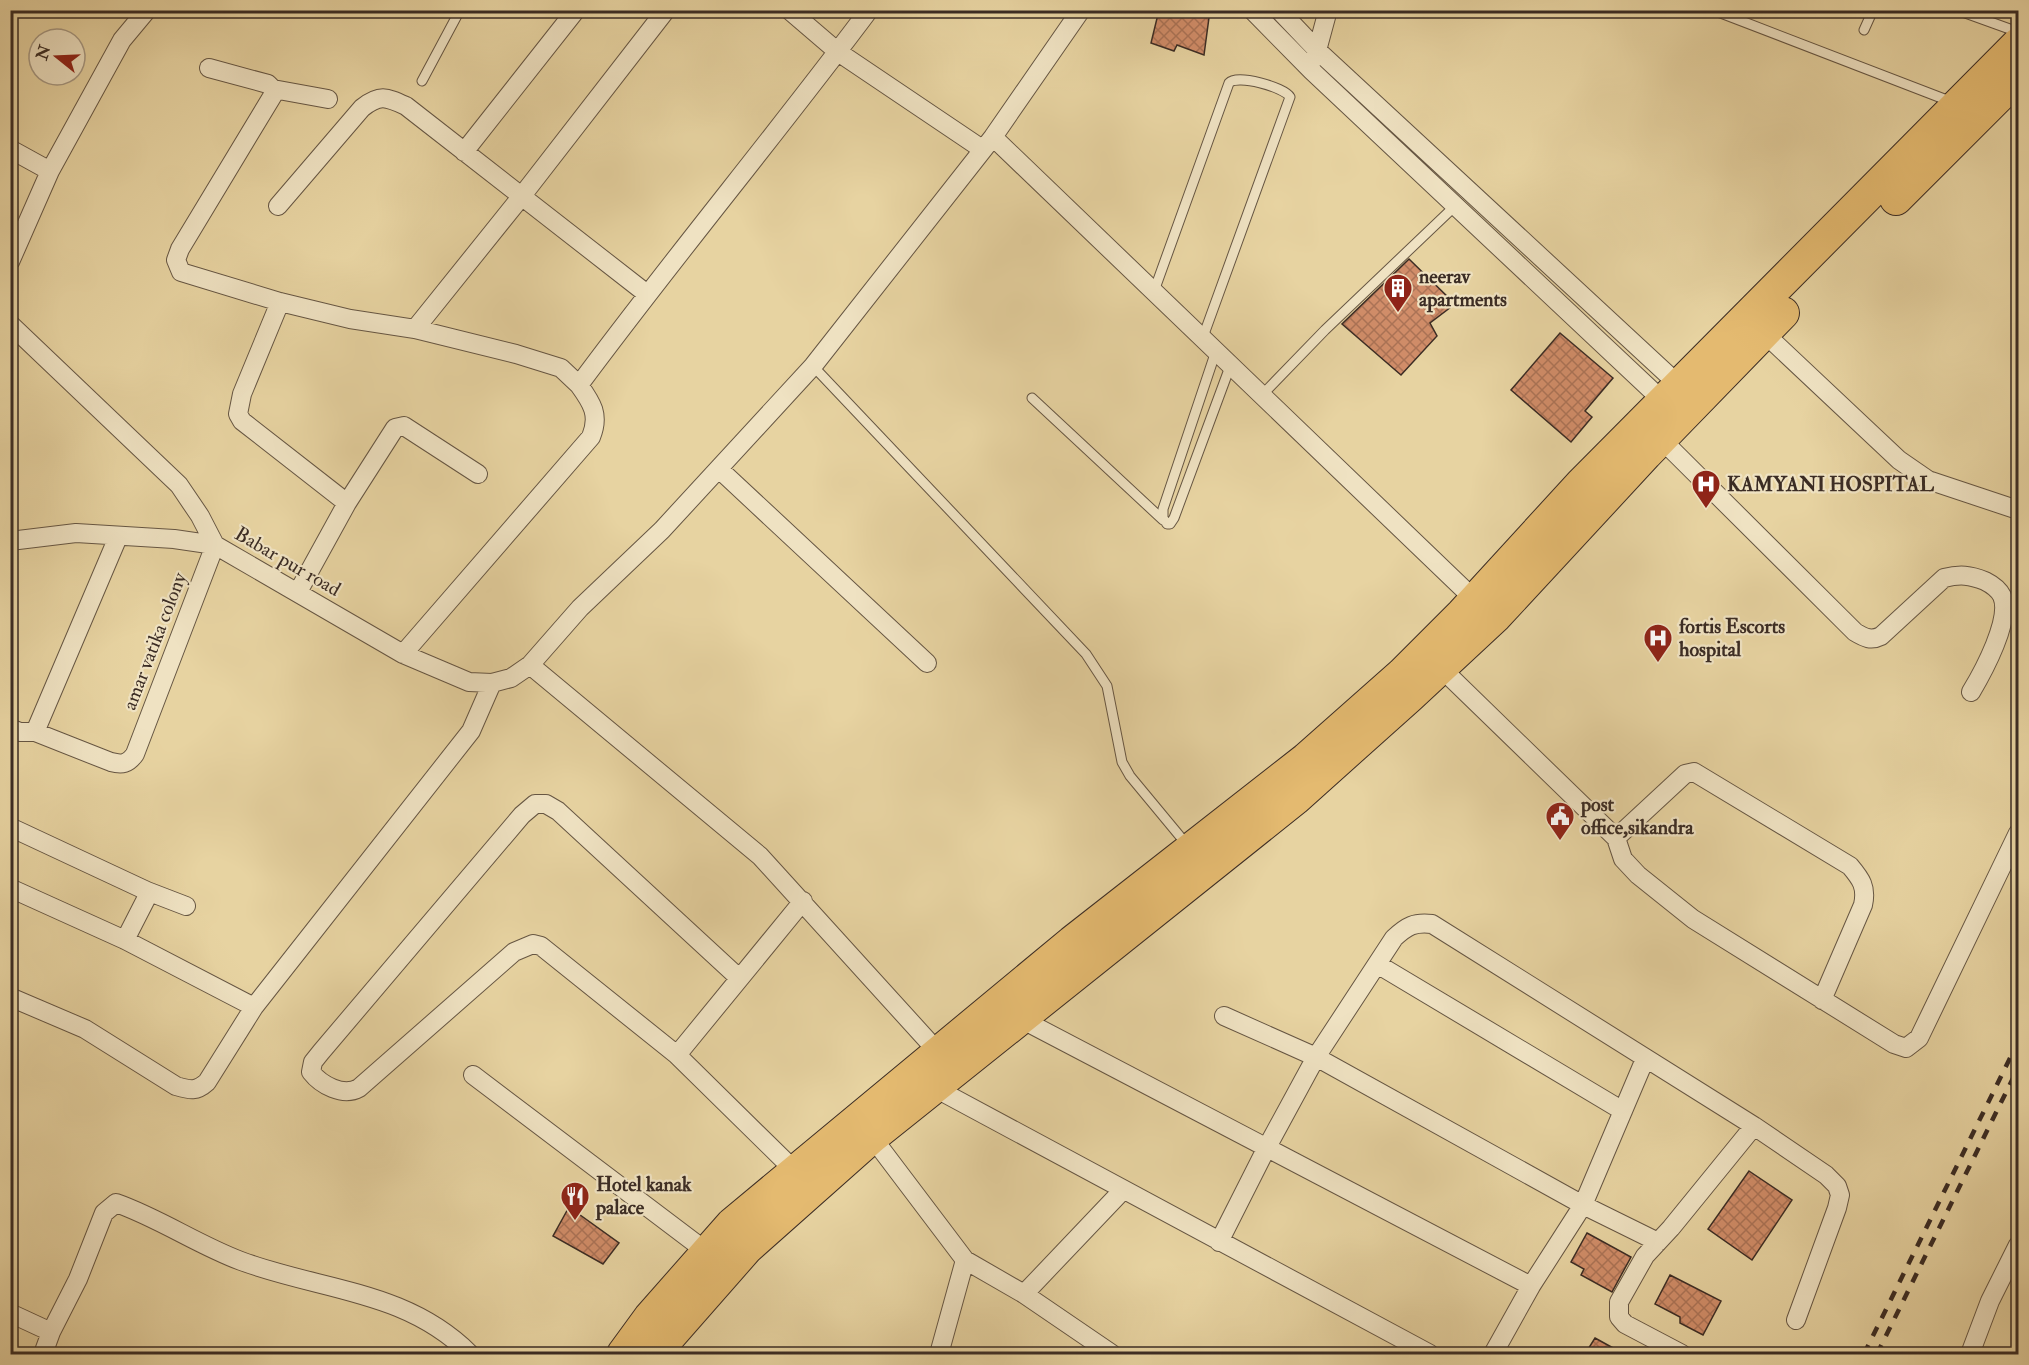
<svg xmlns="http://www.w3.org/2000/svg" width="2029" height="1365" font-family="'IM FELL Double Pica',serif">
<style>
.building{fill:url(#building-cross-hatch);stroke:#3b2c24;stroke-width:1.5}
.lines{fill:none;stroke-linecap:round;stroke-linejoin:round}
.service-casing{stroke:#665643;stroke-width:11}
.minor-casing{stroke:#665643;stroke-width:20}
.trunk-casing{stroke:#3b2c24;stroke-width:34}
.service{stroke:#efe2c2;stroke-width:9}
.minor{stroke:#efe2c2;stroke-width:18}
.trunk{stroke:#e4ba70;stroke-width:32}
.rail{stroke:#3b2c24;stroke-width:4.5;stroke-dasharray:10 10;stroke-linecap:butt}
.labels{text-anchor:middle;stroke-width:4.5;stroke-linejoin:round;paint-order:stroke}
.poi-label{font-size:20px;font-weight:bold;fill:#3b2c24;stroke:#efe2c2;text-anchor:start}
.street-label{font-size:20px;fill:#3b2c24;stroke:#efe2c2}
</style>
<defs>
<pattern id="building-cross-hatch" width="8" height="8" patternUnits="userSpaceOnUse" patternTransform="scale(1.5)"><rect width="8" height="8" fill="#d18d69"/><path d="M0 0l8 8M0 8l8-8" fill="none" stroke="#ab7356"/></pattern>
</defs>
<rect width="100%" height="100%" fill="#e7d3a1"/>
<filter id="stains"><feTurbulence type="fractalNoise" baseFrequency=".00333" numOctaves="4"/><feColorMatrix values="0 0 0 0 .2 0 0 0 0 .09 0 0 0 0 .02 0 0 0 .5 -.17"/></filter>
<radialGradient id="worn" r=".72"><stop offset=".6" stop-color="#630" stop-opacity="0"/><stop offset="1" stop-color="#630" stop-opacity=".3"/></radialGradient>
<path class="building" d="M1159 10H1210L1204 55 1177 45 1174 51 1151 43Z
M1409 259 1455 304 1430 323 1437 336 1401 375 1342 324Z
M1560 333 1613 378 1585 411 1592 417 1571 442 1511 390Z
M1749 1171 1792 1200 1752 1260 1708 1229Z
M569 1207 619 1243 603 1264 553 1236Z
M1587 1233 1631 1257 1612 1292 1581 1275 1584 1269 1571 1262Z
M1670 1275 1721 1301 1703 1335 1680 1323V1317L1655 1304Z
M1595 1338 1624 1354H1585Z"/>
<g class="lines">
<g class="service-casing">
<path id="service" d="M1713 10 1952 102
M1957 10 2018 32
M1864 30 1873 10
M422 81 460 10
M1153 294 1229 83C1237 74 1284 87 1290 97L1203 337
M1216 351 1163 509V518L1167 524H1170L1174 518 1231 364
M813 366 1086 654 1107 686 1122 762 1130 776 1188 846
M1263 394 1325 330 1455 206
M1032 398 1163 520"/>
</g>
<g class="minor-casing">
<path id="minor" d="M789 10 838 52 982 149
M1252 10 1312 71 1664 402
M1279 10 1317 50 1680 386
M1315 58 1328 10
M209 68 268 84 273 89V95L180 249 176 260 181 272 280 302 350 319 415 329 516 354 561 368 579 385
M273 89 328 99
M993 137 1475 600
M10 149 50 171
M464 152 576 10
M278 206 362 108C380 94 386 97 406 106L647 294
M10 262 50 171 122 40 147 10
M280 302 242 394 238 414 242 421 347 503
M10 324 179 485 200 516 215 545 135 754C128 764 122 765 111 762L35 732H20L10 728
M415 329 521 197 666 10
M1764 333 1899 460 1928 480 2018 510
M1661 439 1855 632C1865 638 1871 641 1881 636L1944 578C1960 574 1970 575 1985 581 1991 584 1999 590 2002 596 2012 619 1983 672 1971 692
M719 469 927 663
M10 541 76 533 174 539 215 545 403 654 469 682 492 683 511 678 530 665 580 608 662 530 813 366 993 137 1081 10
M298 592 347 503 395 428 404 426 478 474
M403 654 591 437C600 415 592 403 579 385 673 258 774 137 869 10
M530 665 760 856 938 1052
M1441 668 1616 838 1623 859 1638 875 1693 919 1894 1044 1906 1048 1919 1038 2018 833
M35 732 118 537
M10 827 147 891 146 899 125 940
M1616 838 1685 774 1694 772 1850 866C1861 879 1867 887 1863 905L1822 1000
M10 888 125 940 254 1007
M147 891 186 906
M1377 964 1623 1111
M10 997 85 1029 176 1086C190 1090 196 1092 207 1082L254 1007 471 731 492 683
M1224 1016 1316 1057 1583 1205 1658 1242
M1019 1018 1531 1286
M677 1055 541 946 533 944 514 952 359 1088C343 1097 321 1085 311 1072L313 1062 321 1052 522 815 535 804H546L558 811 739 978
M473 1075 707 1252
M933 1087 1430 1354
M872 1137 965 1260 1024 1294 1112 1354
M794 1170 677 1055 803 901
M1219 1242 1266 1149 1316 1057 1394 938C1407 926 1414 922 1432 924L1754 1126 1826 1175 1837 1186 1840 1195 1837 1208 1796 1320
M1024 1294 1122 1191
M10 1313 51 1332 43 1354
M51 1332 78 1279 104 1213 116 1203C159 1218 198 1245 241 1261 322 1291 406 1290 470 1354
M939 1354 965 1260
M1493 1354 1531 1286 1583 1205 1645 1059
M1682 1354 1625 1324 1619 1317V1302L1645 1256 1671 1228 1754 1126
M1970 1354 1990 1301 2018 1245"/>
</g>
<g class="trunk-casing">
<path id="trunk" d="M1896 199 2018 77
M623 1354 650 1317 732 1224 1072 942 1306 759 1402 674 1462 614 1581 484 2018 44
M654 1354 747 1248 872 1137 1295 799 1410 696 1496 616 1646 454 1783 313"/>
</g>
<use href="#service" class="service"/>
<use href="#minor" class="minor"/>
<use href="#trunk" class="trunk"/>
<path class="rail" d="M1864 1354 2018 1042
M1877 1354 2018 1068"/>
</g>
<defs>
<g id="building-pin" transform="scale(1.5)"><path d="M0 17L-7.5 6A9.5 9.5 0 1 1 7.5 6Z" fill="#8f2418" stroke="#efe2c2"/><path d="M-4-6H4V6H1V3H-1V6H-4ZM-2.5-4.3h1.7v1.8h-1.7ZM.8-4.3h1.7v1.8H.8ZM-2.5-1h1.7V.8h-1.7ZM.8-1h1.7V.8H.8Z" fill="#fff"/></g>
<g id="hospital-pin" transform="scale(1.5)"><path d="M0 17L-7.5 6A9.5 9.5 0 1 1 7.5 6Z" fill="#8f2418" stroke="#efe2c2"/><path d="M-5-5h3v3.5h4V-5h3V5h-3V1.5h-4V5h-3Z" fill="#fff"/></g>
<g id="civic-pin" transform="scale(1.5)"><path d="M0 17L-7.5 6A9.5 9.5 0 1 1 7.5 6Z" fill="#8f2418" stroke="#efe2c2"/><path d="M-.6-6.5H3V-4.5H.6V-3L4-1V1h2V6H-6V1h2V-1L-.6-3ZM-1.2 2.5V6h2.4V2.5Z" fill="#fff"/></g>
<g id="restaurant-pin" transform="scale(1.5)"><path d="M0 17L-7.5 6A9.5 9.5 0 1 1 7.5 6Z" fill="#8f2418" stroke="#efe2c2"/><path d="M-5-6h1v4h1v-4h1v4h1v-4h1v5L-1.5 .5V6h-2V.5L-5-1ZM5-6V6H3V1.5H1.5Q1.5-4 5-6Z" fill="#fff"/></g>
</defs>
<g fill-rule="evenodd">
<use href="#building-pin" x="1398" y="288"/>
<use href="#hospital-pin" x="1706" y="484"/>
<use href="#hospital-pin" x="1658" y="638"/>
<use href="#civic-pin" x="1560" y="816"/>
<use href="#restaurant-pin" x="575" y="1196"/>
</g>
<g class="labels">
<g class="poi-label">
<text x="1419" y="283">neerav<tspan x="1419" dy="23">apartments</tspan></text>
<text x="1727" y="491">KAMYANI HOSPITAL</text>
<text x="1679" y="633">fortis Escorts<tspan x="1679" dy="23">hospital</tspan></text>
<text x="1581" y="811">post<tspan x="1581" dy="23">office,sikandra</tspan></text>
<text x="596" y="1191">Hotel kanak<tspan x="596" dy="23">palace</tspan></text>
</g>
<g class="street-label">
<text transform="translate(288 561) rotate(30)" y="7">Babar pur road</text>
<text transform="translate(154 641) rotate(-69)" y="7">amar vatika colony</text>
</g>
</g>
<rect width="2029" height="1365" fill="none" stroke="#e7d3a1" stroke-width="36"/>
<rect x="12" y="12" width="2005" height="1341" fill="none" stroke="#3b2c24" stroke-width="3"/>
<rect x="18" y="18" width="1993" height="1329" fill="none" stroke="#3b2c24" stroke-width="1.5"/>
<g transform="translate(57 57) rotate(288)"><circle r="28" fill="#efe2c2" stroke="#a79983" stroke-width="1.5"/>
<path d="M0-4.5L10 22L0 15L-10 22Z" fill="#8f2418"/>
<text y="-9" font-size="16" font-weight="bold" text-anchor="middle" fill="#3b2c24">N</text>
</g>
<rect width="100%" height="100%" filter="url(#stains)"/>
<rect width="100%" height="100%" fill="url(#worn)"/>
</svg>
